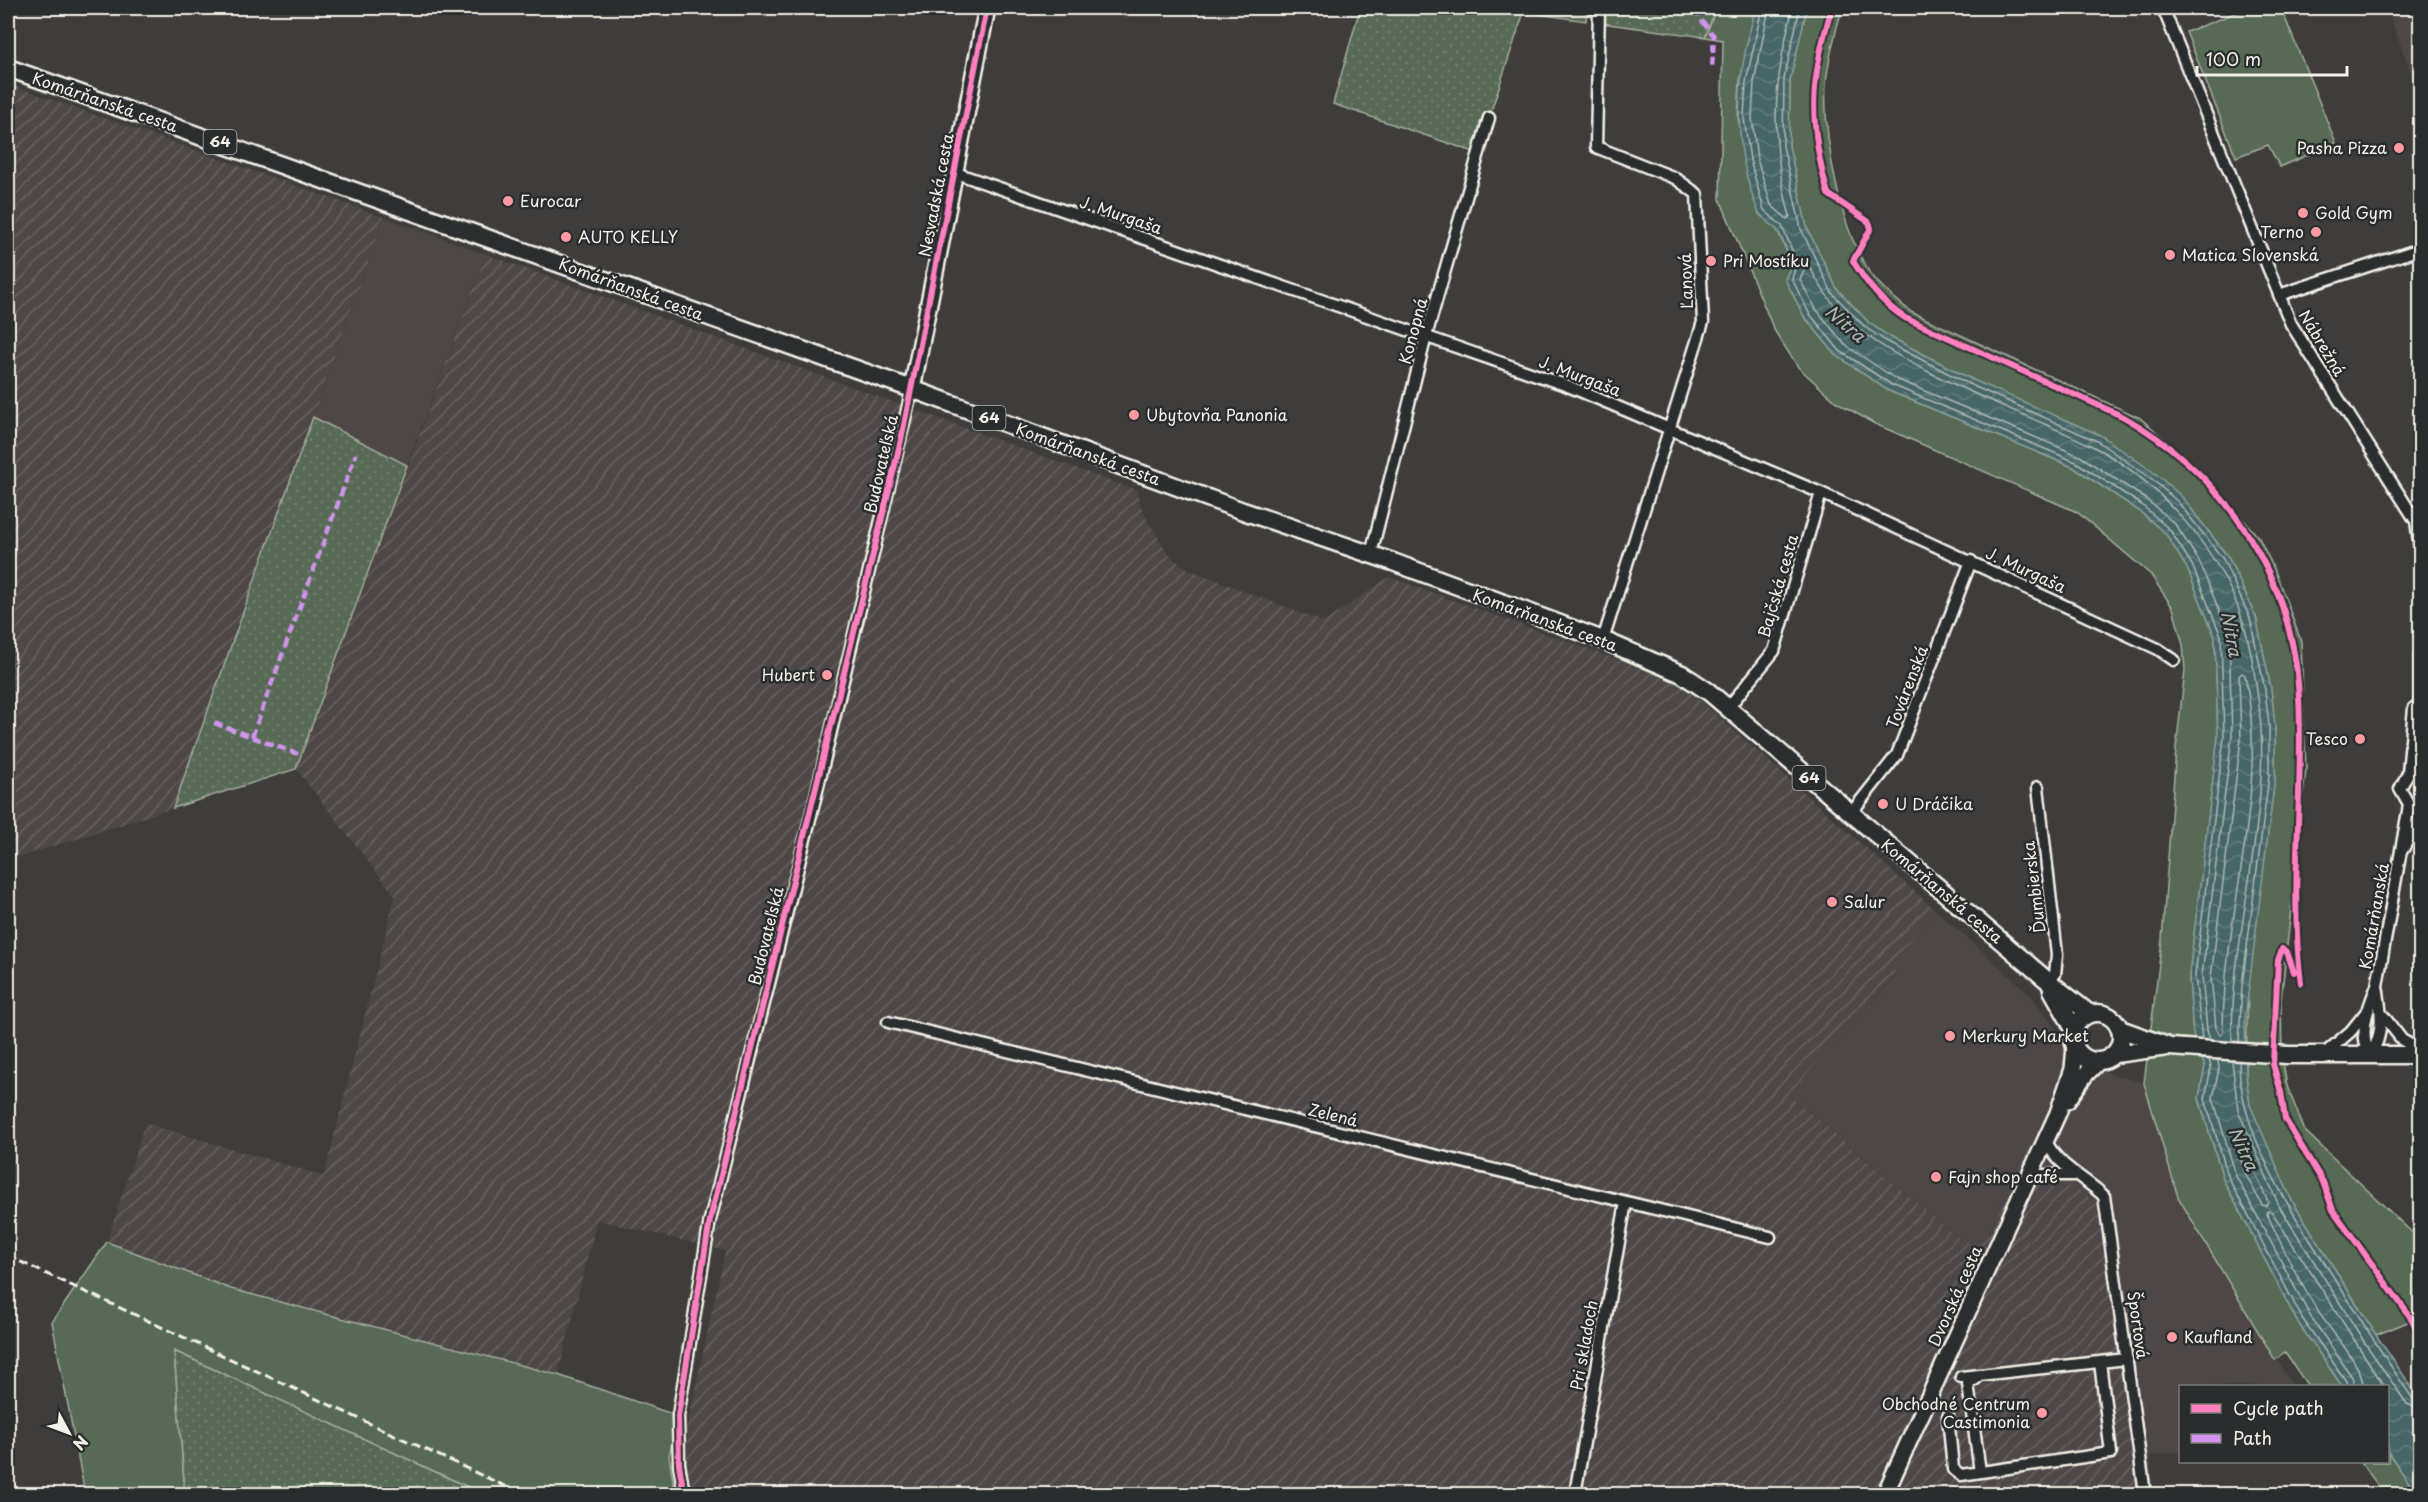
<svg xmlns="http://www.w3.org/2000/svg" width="2428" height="1502" font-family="'Playpen Sans',sans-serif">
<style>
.built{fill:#4e4646}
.industrial{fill:url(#industrial-furrows)}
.green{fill:#576a54;stroke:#a6ae9e;stroke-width:1.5}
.garden{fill:url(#garden-dots);stroke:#a6ae9e;stroke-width:1.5}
.water{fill:url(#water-waves);stroke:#8c9e9b;stroke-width:1.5}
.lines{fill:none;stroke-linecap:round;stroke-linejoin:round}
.shore{stroke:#afb9b5;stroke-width:1.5}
.street-casing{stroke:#f4f1e8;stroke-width:15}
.secondary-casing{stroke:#f4f1e8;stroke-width:20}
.primary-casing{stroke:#f4f1e8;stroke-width:21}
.street{stroke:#2a2d2e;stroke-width:10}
.secondary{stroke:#2a2d2e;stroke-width:15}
.primary{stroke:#2a2d2e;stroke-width:16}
.rail{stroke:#f4f1e8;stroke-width:3;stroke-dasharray:9 4.5;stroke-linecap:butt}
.quiet{stroke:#d193ec;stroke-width:4.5;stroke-dasharray:9 4.5;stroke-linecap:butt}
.cycleway-casing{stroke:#2a2d2e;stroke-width:10}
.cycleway{stroke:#ff80c0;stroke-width:6}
.poi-dot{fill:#ff9aa2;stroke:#2a2d2e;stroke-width:2}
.labels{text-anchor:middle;stroke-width:5;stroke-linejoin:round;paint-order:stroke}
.shield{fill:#2a2d2e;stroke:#b7b6b0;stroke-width:1.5}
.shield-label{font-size:15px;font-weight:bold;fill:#f4f1e8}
.street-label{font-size:16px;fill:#f4f1e8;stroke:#2a2d2e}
.poi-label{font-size:16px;fill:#f4f1e8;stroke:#2a2d2e;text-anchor:start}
.water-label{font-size:18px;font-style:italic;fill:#afb9b5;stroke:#2a2d2e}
</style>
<defs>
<pattern id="industrial-furrows" width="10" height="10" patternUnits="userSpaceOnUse" patternTransform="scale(1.5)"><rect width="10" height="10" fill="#4e4646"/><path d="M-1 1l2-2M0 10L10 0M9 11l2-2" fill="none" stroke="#686161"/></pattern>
<pattern id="garden-dots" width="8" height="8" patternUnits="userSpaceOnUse" patternTransform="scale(1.5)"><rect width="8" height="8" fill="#576a54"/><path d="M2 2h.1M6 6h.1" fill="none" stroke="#70806d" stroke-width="1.8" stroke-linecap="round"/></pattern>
<pattern id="water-waves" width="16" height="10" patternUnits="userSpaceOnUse" patternTransform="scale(1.5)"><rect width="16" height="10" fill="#476668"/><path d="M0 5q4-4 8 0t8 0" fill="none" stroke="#627c7e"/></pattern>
</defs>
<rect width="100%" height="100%" fill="#3f3c3c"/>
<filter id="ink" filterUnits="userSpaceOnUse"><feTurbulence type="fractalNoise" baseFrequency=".0167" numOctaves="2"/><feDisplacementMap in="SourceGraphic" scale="12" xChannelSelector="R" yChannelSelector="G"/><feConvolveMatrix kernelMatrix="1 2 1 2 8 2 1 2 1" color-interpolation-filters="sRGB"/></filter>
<g filter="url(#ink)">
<path class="built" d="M2415 8H2420V96L2390 18Z
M384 217 486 254 407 465 313 417Z
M1936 910 2031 995 2082 1065 2144 1083 2178 1197 2293 1386H2180V1452L2133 1458 2111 1276 2098 1206 2089 1197 2076 1188 2005 1195 1987 1236 1979 1241 1963 1242 1787 1093 1897 975 1888 966Z"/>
<path class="industrial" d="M8 84 384 217 173 808 8 861Z
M486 254 1136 490 1145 516 1170 556 1188 569 1324 622 1389 577 1669 678 1691 692 1936 910 1888 966 1897 974 1788 1094 1963 1242 1979 1241 1987 1236 2005 1195 2043 1184 2076 1188 2089 1197 2097 1206 2111 1276 2133 1458 2150 1456 2152 1494H689L685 1463 686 1431 725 1251 597 1220 558 1375 231 1289 107 1242 145 1123 324 1176 395 896 296 769Z"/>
<path class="green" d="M1716 8H1756L1740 81 1738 118 1759 214 1777 229 1792 264 1785 279 1804 316 1836 355 1889 391 2073 467 2138 510 2166 534 2187 568 2215 637 2218 737 2189 976 2193 1034 2205 1066 2199 1099 2224 1181 2297 1321 2342 1386H2308L2285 1353 2275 1360 2178 1197 2144 1083 2162 940 2176 749 2185 670 2183 645 2173 608 2151 575 2077 512 1873 423 1835 401 1798 367 1774 330 1720 199 1723 40 1705 37Z
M1807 8H1842C1836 32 1828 58 1826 84 1823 136 1840 231 1871 274 1882 289 1897 300 1911 312L2140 418 2200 469 2259 538 2275 571 2301 641 2306 770 2281 1001 2282 1057 2287 1086 2305 1131 2420 1240V1317L2376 1335 2291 1199 2250 1106 2246 1076 2248 987 2275 777V726L2271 689 2256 617 2228 557 2182 497 1973 380 1890 337 1869 323 1837 289 1807 228 1789 146 1790 80Z
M2248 8H2281L2336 143 2280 167 2268 145 2236 157 2186 32Z
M107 1242 231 1289 558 1375 678 1416 669 1456 675 1494H483L174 1351 185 1494H85L52 1322Z
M2388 1452 2417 1494H2384L2361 1462H2388Z"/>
<path class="garden" d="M1360 8H1587L1586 21 1524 12 1477 153 1333 104Z
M1602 8H1716L1705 37 1601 23Z
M313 417 407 465 296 769 173 808Z
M174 1351 483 1494H185Z"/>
<path class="water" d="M1756 8H1807L1790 80 1789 146 1807 228 1837 289 1869 323 1890 337 1973 380 2100 435 2156 474 2182 497 2228 557 2256 617 2271 689 2275 726V777L2245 1019 2246 1076 2250 1105 2291 1199 2376 1335 2420 1399V1494H2417L2388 1452V1386H2342L2297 1321 2224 1181 2199 1098 2205 1066 2193 1034 2189 976 2218 737 2215 637 2187 568 2166 534 2138 510 2073 467 1889 391 1836 355 1804 316 1785 279 1792 264C1787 253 1784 240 1777 230 1772 223 1761 219 1758 211 1731 145 1736 74 1756 8Z"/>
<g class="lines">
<path class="shore" d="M1762 8 1746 82 1744 118 1750 160 1764 210 1782 226 1797 262 1792 279 1809 313 1840 351 1892 385 2076 462 2142 505 2170 530 2192 565 2221 636 2224 737 2195 976 2202 1039
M1769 8 1754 82 1752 118 1757 159 1771 205 1787 219 1790 216C1769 140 1773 83 1793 8
M1800 8 1784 79 1783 146 1801 229 1832 293 1865 327 1887 342 1971 385 2097 441 2152 479 2178 502 2223 559 2250 618 2265 690 2269 726V776L2242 986 2239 1042
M2242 673 2245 675C2270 794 2223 913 2223 1032L2220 1035 2216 1028 2211 977 2241 739 2239 676Z
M2210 1040 2207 1030 2202 976 2232 736 2229 635 2199 561 2175 524 2146 499 2080 456 1896 379 1845 345 1816 309 1800 280 1806 266 1810 267C1836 321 1876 345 1927 371 1981 399 2038 419 2092 446 2157 479 2222 552 2243 622 2250 644 2254 668 2257 691 2276 806 2231 926 2232 1041
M2209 1059 2211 1067 2205 1099 2229 1179 2302 1318 2346 1381 2347 1386
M2218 1060 2219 1068 2213 1098 2236 1176 2309 1314 2352 1377 2354 1386
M2232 1061 2238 1110 2279 1206 2365 1343 2407 1404 2420 1409
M2239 1062C2240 1137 2294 1215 2333 1276 2360 1318 2385 1359 2413 1399L2420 1402
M2239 1144 2243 1145 2268 1202 2266 1206 2262 1205 2245 1173 2237 1147Z
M2363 1386C2363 1364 2328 1329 2316 1308 2297 1278 2282 1246 2267 1214L2268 1211 2272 1212 2384 1386"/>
<g class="street-casing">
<path id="street" d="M1599 8 1596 147 1675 178 1697 194 1703 322 1603 640
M2163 8 2291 324 2416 521 2420 548
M953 172 1568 386 1821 493 2158 649 2174 660
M2279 295 2420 249
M1371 554 1426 336 1489 118
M2420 656V751
M1727 709 1774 651 1821 493
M2420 769 2408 773 2400 789 2409 805 2420 808
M2408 773 2414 708
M2038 787 2057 955 2055 974 2048 981
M1851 813 1897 755 1971 561
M2403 849 2420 817
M2377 986C2381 1009 2385 1035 2370 1055 2358 1033 2368 1008 2377 986L2409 805
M2381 1013 2402 1040 2420 1050
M888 1022 1770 1237
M2323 1055 2351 1031 2367 1011
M2046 1141C2058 1167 2084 1177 2104 1196L2145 1494
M2030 1175H2074
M1961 1377 2127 1359
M1977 1378 1968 1384 1980 1472
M1948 1416 1953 1469 1961 1475 2111 1453 2100 1362
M684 1494 679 1464 678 1416 710 1220 815 799 912 389
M1575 1494 1626 1202"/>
</g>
<g class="secondary-casing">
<path id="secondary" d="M912 389 987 8
M2067 1101 2085 1075 2099 1061
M1885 1494 2058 1113 2073 1069 2075 1047"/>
</g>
<g class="primary-casing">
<path id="primary" d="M8 68 912 389 1243 511 1393 562 1603 640 1682 674 1709 692 2048 981 2090 1014
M2052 990 2074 1029
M2073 1037a24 24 0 1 1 48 0a24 24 0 1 1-48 0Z
M2120 1029 2170 1047 2287 1055H2420
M2115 1054 2167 1047"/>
</g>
<use href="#street" class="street"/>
<use href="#secondary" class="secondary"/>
<use href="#primary" class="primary"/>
<path class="rail" d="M8 1256 522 1494"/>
<path class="quiet" d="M1698 8 1699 17 1714 36 1712 69
M214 723 298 754
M252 737 356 454"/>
<g class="cycleway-casing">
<path id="cycleway" d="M1832 8C1810 78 1808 122 1828 194L1869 222 1871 228 1853 261C1867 284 1882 303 1905 318L2124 417C2227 476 2293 578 2299 697 2304 792 2289 889 2301 983
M2294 972 2287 952 2282 949 2278 960 2273 1064 2281 1092 2285 1119 2323 1182 2333 1210 2411 1318 2420 1336
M684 1494 679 1464 678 1416 710 1220 901 440 987 8"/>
</g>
<use href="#cycleway" class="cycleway"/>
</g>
</g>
<g class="poi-dot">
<circle cx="2399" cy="148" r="6"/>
<circle cx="508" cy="201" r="6"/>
<circle cx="2303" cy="213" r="6"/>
<circle cx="2316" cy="232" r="6"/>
<circle cx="566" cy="237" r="6"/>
<circle cx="2170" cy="255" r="6"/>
<circle cx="1711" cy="261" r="6"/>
<circle cx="1134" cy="415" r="6"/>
<circle cx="827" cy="675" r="6"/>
<circle cx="2360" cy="739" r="6"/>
<circle cx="1883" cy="804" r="6"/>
<circle cx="1832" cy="902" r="6"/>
<circle cx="1950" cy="1036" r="6"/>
<circle cx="1936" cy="1177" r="6"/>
<circle cx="2172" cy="1337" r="6"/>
<circle cx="2042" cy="1413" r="6"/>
</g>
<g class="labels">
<g class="shield">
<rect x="203.5" y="130" width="33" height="24" rx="4.5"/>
<rect x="972.5" y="406" width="33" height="24" rx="4.5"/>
<rect x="1792.5" y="766" width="33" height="24" rx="4.5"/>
</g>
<g class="shield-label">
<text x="220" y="147">64</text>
<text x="989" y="423">64</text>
<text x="1809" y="783">64</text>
</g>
<g class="street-label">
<text transform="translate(105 102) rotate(19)" y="6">Komárňanská cesta</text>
<text transform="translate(936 195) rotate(-79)" y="6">Nesvadská cesta</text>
<text transform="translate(1121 215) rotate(19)" y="6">J. Murgaša</text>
<text transform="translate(1686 281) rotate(-92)" y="6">Ľanová</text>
<text transform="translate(631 289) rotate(20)" y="6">Komárňanská cesta</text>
<text transform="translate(1413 331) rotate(-75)" y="6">Konopná</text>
<text transform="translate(2322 343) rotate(59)" y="6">Nábrežná</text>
<text transform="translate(1580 376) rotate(21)" y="6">J. Murgaša</text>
<text transform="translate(1088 454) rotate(20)" y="6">Komárňanská cesta</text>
<text transform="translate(881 464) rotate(-77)" y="6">Budovateľská</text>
<text transform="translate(2026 570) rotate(25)" y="6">J. Murgaša</text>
<text transform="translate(1778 586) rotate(-74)" y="6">Bajčská cesta</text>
<text transform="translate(1545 620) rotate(20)" y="6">Komárňanská cesta</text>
<text transform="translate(1907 687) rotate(-69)" y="6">Továrenská</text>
<text transform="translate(2034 887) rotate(-97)" y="6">Ďumbierska</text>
<text transform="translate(1942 891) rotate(40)" y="6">Komárňanská cesta</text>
<text transform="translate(2374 916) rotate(-80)" y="6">Komárňanská</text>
<text transform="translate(766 936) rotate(-76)" y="6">Budovateľská</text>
<text transform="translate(1333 1115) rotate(14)" y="6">Zelená</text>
<text transform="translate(1955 1296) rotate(-66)" y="6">Dvorská cesta</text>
<text transform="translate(2138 1325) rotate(82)" y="6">Športová</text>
<text transform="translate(1584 1345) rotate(-80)" y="6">Pri skladoch</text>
</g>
<g class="poi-label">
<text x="2387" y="154" text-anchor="end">Pasha Pizza</text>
<text x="520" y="207">Eurocar</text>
<text x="2315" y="219">Gold Gym</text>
<text x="2304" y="238" text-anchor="end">Terno</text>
<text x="578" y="243">AUTO KELLY</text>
<text x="2182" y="261">Matica Slovenská</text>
<text x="1723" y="267">Pri Mostíku</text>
<text x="1146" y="421">Ubytovňa Panonia</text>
<text x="815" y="681" text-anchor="end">Hubert</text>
<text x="2348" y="745" text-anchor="end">Tesco</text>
<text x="1895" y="810">U Dráčika</text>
<text x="1844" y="908">Salur</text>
<text x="1962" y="1042">Merkury Market</text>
<text x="1948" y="1183">Fajn shop café</text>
<text x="2184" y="1343">Kaufland</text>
<text x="2030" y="1410" text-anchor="end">Obchodné Centrum<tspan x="2030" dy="18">Castimonia</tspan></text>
</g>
<g class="water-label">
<text transform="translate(1845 324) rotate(41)" y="6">Nitra</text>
<text transform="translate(2231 634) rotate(80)" y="6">Nitra</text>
<text transform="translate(2243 1149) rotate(65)" y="6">Nitra</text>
</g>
</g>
<rect width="2428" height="1502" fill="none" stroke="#2a2d2e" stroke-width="30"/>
<rect x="15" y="15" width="2398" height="1472" fill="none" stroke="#f4f1e8" stroke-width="2" filter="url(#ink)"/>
<rect x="2179" y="1385" width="210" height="78" fill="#2a2d2e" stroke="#7b7b78" stroke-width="1.5"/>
<rect x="2191" y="1404" width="30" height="9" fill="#ff80c0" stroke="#7b7b78" stroke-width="1.5"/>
<text x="2233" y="1415" font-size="18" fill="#f4f1e8">Cycle path</text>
<rect x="2191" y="1434" width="30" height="9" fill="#d193ec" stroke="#7b7b78" stroke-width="1.5"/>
<text x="2233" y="1445" font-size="18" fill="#f4f1e8">Path</text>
<g transform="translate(69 1433) rotate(131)" stroke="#2a2d2e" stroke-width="4.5" paint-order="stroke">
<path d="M0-4.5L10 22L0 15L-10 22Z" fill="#f4f1e8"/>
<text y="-9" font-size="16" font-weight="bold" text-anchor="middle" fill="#f4f1e8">N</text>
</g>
<path d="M2197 66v9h150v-9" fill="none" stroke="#f4f1e8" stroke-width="3"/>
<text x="2206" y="66" font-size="18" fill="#f4f1e8" stroke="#2a2d2e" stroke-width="4.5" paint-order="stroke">100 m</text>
</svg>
